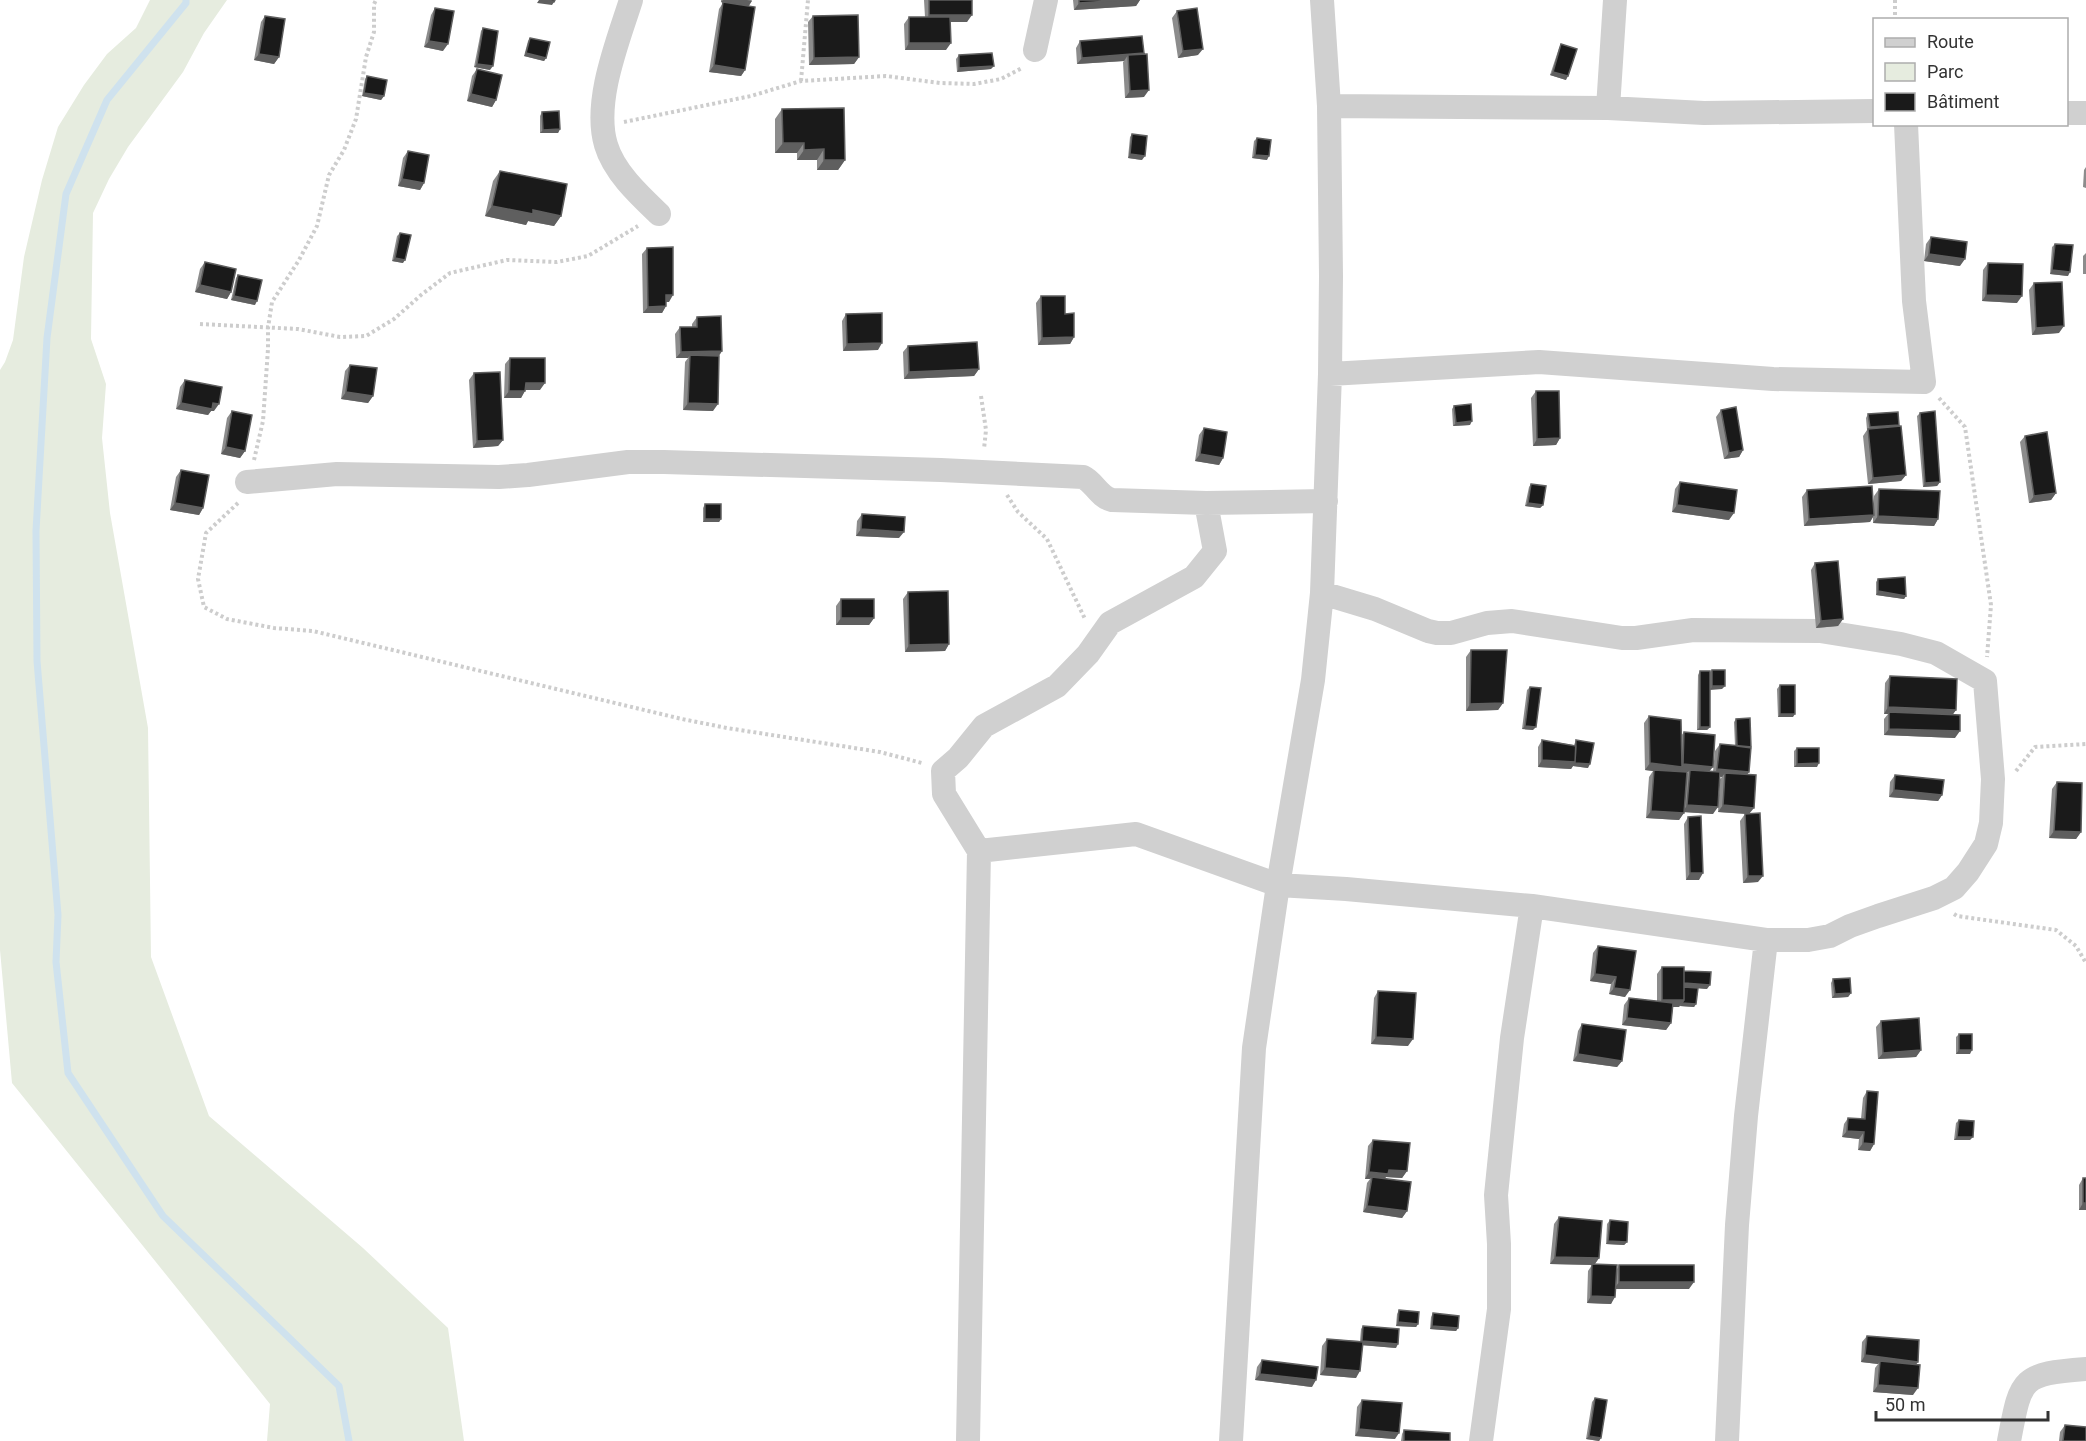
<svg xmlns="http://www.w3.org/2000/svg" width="2086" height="1441" font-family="Roboto,sans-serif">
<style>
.green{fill:#e6ecdf}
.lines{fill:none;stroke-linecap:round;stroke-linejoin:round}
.stream{stroke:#cfe2ee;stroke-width:7}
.path{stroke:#cdcdcd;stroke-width:4;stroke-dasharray:3 3;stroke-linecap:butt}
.street{stroke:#d0d0d0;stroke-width:24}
.wall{fill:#8c8c8c;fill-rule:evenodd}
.shaded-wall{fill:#5f5f5f}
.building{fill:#1a1a1a;stroke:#5f5f5f;stroke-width:1.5}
</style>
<rect width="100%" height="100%" fill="#fff"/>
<path class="green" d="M150 0H227L204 33 183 72 128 147 109 179 93 213 91 339 106 384 102 438 110 513 148 728 151 957 209 1116 363 1248 448 1328 464 1441H267L270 1404 12 1083 0 950V370L5 362 13 340 24 257 42 180 58 127 84 85 107 54 136 28Z"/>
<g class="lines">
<path class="stream" d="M186 0V3L107 100 66 194 47 338 36 531 37 661 58 915 56 962 68 1073 163 1216 339 1386 349 1441"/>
<path class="path" d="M1895 0V20
M801 81 808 0
M624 122 751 96 801 81 886 76 940 83 974 84 1001 79 1022 68
M200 324 298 329 340 337 366 336 394 319 421 295 450 273 507 260 557 262 588 256 638 226
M981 396 986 430 984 449
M1939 398 1965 427 1991 605 1987 657
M254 460 263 421 268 349V328L272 302 299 260 317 226 329 175 344 150 356 119 366 57 374 32V4L376 0
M1007 495 1018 512 1047 539 1085 619
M238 503 206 533 198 579 204 607 227 619 274 628 313 631 682 719 727 728 880 752 922 763
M2016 771 2035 747 2086 744
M1954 914 1957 916 2056 930 2076 946 2086 963"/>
<path class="street" d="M631 0C618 41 593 102 606 145 614 172 639 195 659 214
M1035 50 1046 0
M1329 106 1608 108 1704 113 1874 111
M1608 108 1615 0
M2066 113H2086
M1330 374 1539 362 1773 379 1924 382 1914 301 1906 124
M247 482 337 474 499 477 528 475 628 462H664L941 470 1083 477C1094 482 1099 497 1112 500L1206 503 1326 501
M1322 593 1375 609 1428 631 1437 633H1451L1487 623 1512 621 1622 638H1636L1693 630 1820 631 1901 644 1936 653 1985 681 1993 779 1991 823 1986 844 1968 872 1954 888 1934 898 1878 916 1850 926 1830 936 1808 940H1766L1746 1116 1737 1225 1727 1441
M979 851 1136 834 1278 885 1346 889 1532 906 1766 940
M968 1441 979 851 944 794 943 771 958 758 984 726 1057 686 1088 654 1110 623 1194 577 1215 551 1206 503
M1231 1441 1254 1048 1278 885 1313 680 1322 593 1330 374 1331 276 1329 106 1322 0
M1481 1441 1499 1309V1244L1496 1195 1512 1038 1532 906
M2009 1441C2021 1378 2020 1374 2086 1369"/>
</g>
<path class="wall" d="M721 0H752L749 6 745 70 741 76 709 72 719 9 723 3 721 2Z
M924 0H972L967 22H950L946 50H905L904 24 909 17H925Z
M1073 0H1140L1136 6 1074 10Z
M435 8 443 51 424 47 431 15Z
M1177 11 1198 55 1178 58 1172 18Z
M265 16 279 57 274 64 254 60 261 22Z
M813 16 859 57 854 64 809 65 808 22Z
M483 28 490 70 474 67 481 31Z
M530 38 546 58 544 61 524 56 528 41Z
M1080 41 1144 53 1142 54 1144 97 1125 98 1123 62 1124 61 1077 64 1076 48Z
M1561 44 1566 80 1550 75 1559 48Z
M959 55 991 69 957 72 956 59Z
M477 69 496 100 492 107 467 101 472 76Z
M367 76 384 96 381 100 362 96 365 79Z
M782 109 845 160 838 170H817V160H797V153H775V119Z
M542 112 560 129 558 133H540V116Z
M1132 134 1142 160 1128 158 1130 137Z
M1257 138 1267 160 1252 158 1254 141Z
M408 151 424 183 420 190 398 186 403 158Z
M2086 167V188L2083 187 2084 170Z
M500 171 561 216 554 226 528 221 526 225 485 216 493 181Z
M400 233 403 263 392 261 397 236Z
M1931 237 1960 266 1924 261 1926 244Z
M2055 244 2068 276 2050 274 2052 247Z
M647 248 669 302H666V306L662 313H643L642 254Z
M2086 253V274H2083V256Z
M205 262 231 292 227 299 195 292 200 269Z
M1988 263 2017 303 1982 301 1983 270Z
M238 275 255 305 231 300 236 278Z
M2034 283 2059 333 2032 335 2029 290Z
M1041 296 1065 314 1074 337 1070 344 1038 345 1036 303Z
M846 314 878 350 843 351 842 321Z
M697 317 722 351 719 356 713 411 683 410 685 362 688 358H676L675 334 680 327H692V324Z
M908 346 979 369 974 376 904 379 903 352Z
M510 358 540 390H525L521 398H504L505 364Z
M350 365 373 396 368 403 341 399 345 371Z
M474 373 503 440 498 446 473 448 469 380Z
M185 380 214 411H211L208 415 176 409 180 387Z
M1536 391 1560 438 1556 445 1533 446 1531 398Z
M1454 406 1470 425 1453 426 1452 409Z
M1721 410 1743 450 1739 457 1724 459 1716 417Z
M232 411 245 451 240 458 221 454 227 418Z
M1920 413 1940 482 1937 486 1923 487 1917 416Z
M1868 414 1898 426 1906 475 1901 481 1868 484 1863 436 1867 430 1866 418Z
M1204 428 1223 458 1219 465 1195 461 1199 435Z
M2025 436 2056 493 2051 500 2029 503 2020 442Z
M181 470 203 508 199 515 170 510 176 477Z
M1680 482 1729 520 1672 512 1675 489Z
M1531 484 1543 505 1540 508 1525 506 1529 487Z
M1879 489 1938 519 1934 526 1873 523V517L1870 522 1804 526 1802 497 1807 490 1874 505V496Z
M705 504 721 519 719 522H703V508Z
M862 514 899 538 856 536 857 521Z
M1815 563 1843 619 1838 626 1816 628 1811 570Z
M1878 579 1906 596 1904 599 1876 595V582Z
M908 592 949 644 945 651 905 652 903 599Z
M841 599 874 618 869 625H836V606Z
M1471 650 1503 703 1498 710 1466 711V657Z
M1712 670 1722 689H1710V727L1707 730H1697L1698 675 1700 671 1710 672Z
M1890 676 1956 710 1952 715 1955 738 1884 735V719L1888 714H1884L1885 683Z
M1780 685 1793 717H1778L1777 689Z
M1530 687 1533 730 1522 729 1527 690Z
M1649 716 1681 736 1684 732 1709 771 1713 772 1715 751 1720 744 1735 746 1734 722 1736 719 1749 772 1747 774 1750 814 1758 882 1743 883 1740 821 1745 814 1718 812 1720 779 1722 777 1720 776 1713 814 1684 812 1679 820 1646 818 1649 777 1653 771 1645 770 1644 723ZM1679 771 1688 772 1686 775Z
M1542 740 1574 745 1576 740 1588 768 1573 766 1571 769 1538 767V747Z
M1797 748 1817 767H1794V751Z
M1895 775 1942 795 1938 801 1889 797 1890 782Z
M2057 782 2081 832 2076 839 2049 838 2052 789Z
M1688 817 1699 880H1686L1684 824Z
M1598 946 1636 951 1625 997 1609 994 1611 984 1590 981 1593 953Z
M1662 967 1684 971 1707 989 1698 988 1696 1004 1694 1007 1680 1006V1005L1679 1007H1673L1671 1023 1666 1030 1622 1025 1624 1005 1629 998 1657 1001V974Z
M1833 979 1851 993 1848 997 1832 998 1831 983Z
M1378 991 1408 1046 1371 1044 1374 998Z
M1881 1021 1921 1050 1916 1057 1878 1059 1876 1027Z
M1582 1024 1622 1061 1617 1067 1573 1061 1578 1031Z
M1959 1034 1970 1054H1956V1037Z
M1867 1091 1874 1144 1870 1151 1858 1150 1859 1139 1842 1137 1844 1124 1848 1118 1861 1119 1863 1098Z
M1959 1120 1970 1140H1954L1956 1123Z
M1373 1140 1407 1171 1402 1178 1386 1177 1385 1178 1407 1211 1402 1218 1363 1212 1367 1183 1370 1179H1365L1368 1146Z
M2083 1178 2086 1210H2079V1185Z
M1559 1217 1599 1258 1595 1264 1617 1269 1619 1265 1689 1289H1616L1611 1304 1587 1303 1588 1271 1592 1265 1550 1264 1554 1224Z
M1610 1220 1627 1242 1624 1245 1606 1244 1607 1224Z
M1399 1310 1418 1324 1416 1327 1396 1326 1397 1314Z
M1433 1313 1458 1328 1456 1331 1430 1329 1431 1317Z
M1363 1326 1396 1348 1362 1345 1356 1378 1320 1375 1322 1346 1327 1339 1360 1341 1361 1329Z
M1867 1336 1918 1362 1916 1364 1913 1395 1873 1392 1875 1368 1878 1364 1861 1362 1862 1342Z
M1262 1360 1312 1387 1255 1380 1257 1367Z
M1595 1398 1601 1438 1599 1441 1586 1439 1592 1402Z
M1362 1400 1395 1439 1355 1436 1357 1407Z
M2065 1425 2086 1441H2059L2060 1432Z
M1404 1430 1450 1441H1401L1402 1434Z"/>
<path class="shaded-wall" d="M539 0H542L554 2 552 5 537 3Z
M723 0H747L752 1 747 8 721 2Z
M1124 0H1140L1136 6 1074 10 1079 3Z
M929 15H972L967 22H925Z
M429 41 448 44 443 51 424 47Z
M909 43H951L946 50H905Z
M1203 49 1198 55 1178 58 1183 51Z
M526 53 546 58 544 61 524 56Z
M1144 53 1139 59 1128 55 1124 61 1077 64 1082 58Z
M259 54 279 57 274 64 254 60Z
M859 57 854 64 809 65 814 58Z
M477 64 493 66 490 70 474 67Z
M714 65 745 70 741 76 709 72Z
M994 66 991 69 957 72 959 68Z
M1553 72 1568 76 1566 80 1550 75Z
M1149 90 1144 97 1125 98 1130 91Z
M364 93 384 96 381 100 362 96Z
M471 94 496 100 492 107 467 101Z
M560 129 558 133H540L543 130Z
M783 143H804L797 153H775Z
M824 149 817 160H797L804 150Z
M1130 154 1145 156 1142 160 1128 158Z
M1255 155 1269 156 1267 160 1252 158Z
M824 160H845L838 170H817Z
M402 179 424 183 420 190 398 186Z
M492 206 533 210 561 216 554 226 528 221 526 225 485 216Z
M1929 254 1965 259 1960 266 1924 261Z
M395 258 405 260 403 263 392 261Z
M2052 270 2070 272 2068 276 2050 274Z
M200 285 231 292 227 299 195 292Z
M666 295H673L669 302H661Z
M1986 295 2022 296 2017 303 1982 301Z
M234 296 257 301 255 305 231 300Z
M666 306 662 313H643L648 307Z
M2064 326 2059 333 2032 335 2036 328Z
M1074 337 1070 344 1038 345 1042 338Z
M882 343 878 350 843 351 847 344Z
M722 351 717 358 690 355 688 358H676L681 352Z
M979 369 974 376 904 379 909 372Z
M526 383H545L540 390H521Z
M509 391H525L521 398H504Z
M346 392 373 396 368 403 341 399Z
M181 403H213L219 404 214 411H211L208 415 176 409Z
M688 403 718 404 713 411 683 410Z
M1472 421 1470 425 1453 426 1456 423Z
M1560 438 1556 445 1533 446 1537 439Z
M503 440 498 446 473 448 477 441Z
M226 447 245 451 240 458 221 454Z
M1743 450 1739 457 1724 459 1729 453Z
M1200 454 1223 458 1219 465 1195 461Z
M1906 475 1901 481 1868 484 1873 478Z
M1940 482 1937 486 1923 487 1925 483Z
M2056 493 2051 500 2029 503 2034 496Z
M175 503 203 508 199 515 170 510Z
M1528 503 1543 505 1540 508 1525 506Z
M1677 505 1734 513 1729 520 1672 512Z
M1874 515 1870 522 1804 526 1809 519Z
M1878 516 1938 519 1934 526 1873 523Z
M705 519H721L719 522H703Z
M861 529 904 532 899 538 856 536Z
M1878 591 1906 596 1904 599 1876 595Z
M841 618H874L869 625H836Z
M1843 619 1838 626 1816 628 1821 621Z
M949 644 945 651 905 652 909 645Z
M1712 686H1725L1722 689 1710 690Z
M1503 703 1498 710 1466 711 1470 704Z
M1888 707 1956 710 1951 717 1889 712 1888 714H1884Z
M1780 714H1795L1793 717H1778Z
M1525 726 1536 727 1533 730 1522 729Z
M1700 727H1710L1707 730H1697Z
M1889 729 1960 731 1955 738 1884 735Z
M1542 760 1575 762 1590 764 1588 768 1573 766 1571 769 1538 767Z
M1650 763 1682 767 1683 764 1713 767 1708 773 1690 770 1688 772 1679 771 1677 774 1645 770Z
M1819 763 1817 767H1794L1797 764Z
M1717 769 1749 772 1744 779 1725 773 1722 777 1713 776Z
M1894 790 1942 795 1938 801 1889 797Z
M1687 805 1718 807 1713 814 1683 812Z
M1723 805 1754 808 1749 814 1718 812Z
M1651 811 1684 813 1679 820 1646 818Z
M2054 831 2081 832 2076 839 2049 838Z
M1690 873H1703L1699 880H1686Z
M1748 876H1763L1758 882 1743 883Z
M1595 974 1616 977 1611 984 1590 981Z
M1683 983 1710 985 1707 989 1681 987Z
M1614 988 1630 990 1625 997 1609 994Z
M1851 993 1848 997 1832 998 1835 994Z
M1662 1000H1684L1679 1007H1657Z
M1682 1003 1696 1004 1694 1007 1680 1006Z
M1627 1018 1671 1023 1666 1030 1622 1025Z
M1376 1037 1413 1039 1408 1046 1371 1044Z
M1921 1050 1916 1057 1878 1059 1883 1053Z
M1959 1050H1972L1970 1054H1956Z
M1578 1054 1622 1061 1617 1067 1573 1061Z
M1847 1131 1864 1132 1859 1139 1842 1137Z
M1957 1137H1973L1970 1140H1954Z
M1863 1143 1874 1144 1870 1151 1858 1150Z
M1389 1170 1407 1171 1402 1178 1386 1177 1383 1181 1372 1177 1370 1179H1365L1369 1172Z
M2083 1203H2086V1210H2079Z
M1367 1206 1407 1211 1402 1218 1363 1212Z
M1608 1241 1627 1242 1624 1245 1606 1244Z
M1555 1257 1599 1258 1594 1265 1550 1264Z
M1619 1282H1694L1689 1289H1614Z
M1591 1296 1615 1297 1611 1304 1587 1303Z
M1398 1322 1418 1324 1416 1327 1396 1326Z
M1432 1326 1458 1328 1456 1331 1430 1329Z
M1362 1341 1398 1344 1396 1348 1360 1345Z
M1865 1355 1918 1362 1913 1368 1880 1361 1878 1364 1861 1362Z
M1325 1368 1360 1371 1356 1378 1320 1375Z
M1260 1374 1316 1380 1312 1387 1255 1380Z
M1878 1385 1918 1388 1913 1395 1873 1392Z
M1359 1429 1399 1433 1395 1439 1355 1436Z
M1589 1436 1601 1438 1599 1441 1586 1439Z"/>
<path class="building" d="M542 0H555L554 2Z
M929 0H972V15H929Z
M1079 0H1124L1079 3Z
M723 2 755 7 745 70 714 65Z
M435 8 454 11 448 44 429 41Z
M1197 8 1203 49 1183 51 1177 11Z
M858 15 859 57 814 58 813 16Z
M265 16 285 19 279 57 259 54Z
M909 17H950L951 43H909Z
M483 28 498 31 493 66 477 64Z
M1142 36 1144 53 1082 58 1080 41Z
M530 38 550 42 546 58 526 53Z
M1561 44 1577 49 1568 76 1553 72Z
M992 53 994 66 959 68V55Z
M1147 54 1149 90 1130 91 1128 55Z
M477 69 502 75 496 100 471 94Z
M367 76 387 80 384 96 364 93Z
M844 108 845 160H824V149L804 150V143H783L782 109Z
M559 111 560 129 543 130 542 112Z
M1132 134 1147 136 1145 156 1130 154Z
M1257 138 1271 140 1269 156 1255 155Z
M408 151 429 155 424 183 402 179Z
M500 171 567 184 561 216 533 210V214L492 206Z
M400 233 411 235 405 260 395 258Z
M1931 237 1967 242 1965 259 1929 254Z
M2055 244 2073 245 2070 272 2052 270Z
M673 247V295H666V306L648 307 647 248Z
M205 262 236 269 231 292 200 285Z
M1988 263 2023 264 2022 296 1986 295Z
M238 275 262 280 257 301 234 296Z
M2062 282 2064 326 2036 328 2034 283Z
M1041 296H1065V314L1074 313V337L1042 338Z
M882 313V343L847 344 846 314Z
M721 316 722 351 681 352 680 327H697V317Z
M977 342 979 369 909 372 908 346Z
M690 355 719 356 718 404 688 403Z
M510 358H545V383H526L525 391H509Z
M350 365 377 368 373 396 346 392Z
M500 372 503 440 477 441 474 373Z
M185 380 222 387 219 404 213 403 212 409 181 403Z
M1536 391H1559L1560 438 1537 439Z
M1471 404 1472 421 1456 423 1454 406Z
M1736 407 1743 450 1729 453 1721 410Z
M232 411 252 415 245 451 226 447Z
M1935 411 1940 482 1925 483 1920 413Z
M1898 412 1899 425 1870 427 1868 414Z
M1901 426 1906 475 1873 478 1868 429Z
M1204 428 1227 432 1223 458 1200 454Z
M2047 432 2056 493 2034 496 2025 436Z
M181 470 209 475 203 508 175 503Z
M1680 482 1737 490 1734 513 1677 505Z
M1531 484 1546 486 1543 505 1528 503Z
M1872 486 1874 515 1809 519 1807 490Z
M1879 489 1940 491 1938 519 1878 516Z
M705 504H721V519H705Z
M862 514 905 517 904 532 861 529Z
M1838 561 1843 619 1821 621 1815 563Z
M1905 577 1906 596 1878 591V579Z
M948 591 949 644 909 645 908 592Z
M841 599H874V618H841Z
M1471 650H1507L1503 703 1470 704Z
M1712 670H1725V686H1712Z
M1700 671H1710V727H1700Z
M1890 676 1957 679 1956 710 1888 707Z
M1780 685H1795V714H1780Z
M1530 687 1541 688 1536 727 1525 726Z
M1889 712 1960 715V731L1889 729Z
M1649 716 1681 720 1682 767 1650 763Z
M1750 718 1751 748 1737 746 1736 719Z
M1684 732 1715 735 1713 767 1683 764Z
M1542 740 1576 746 1575 762 1542 760Z
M1576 740 1594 743 1590 764 1575 763Z
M1720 744 1751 747 1749 772 1717 769Z
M1797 748H1819V763L1797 764Z
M1654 770 1687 772 1684 813 1651 811Z
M1690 770 1720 772 1718 807 1687 805Z
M1725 773 1756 775 1754 808 1723 805Z
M1895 775 1944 780 1942 795 1894 790Z
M2057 782 2082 783 2081 832 2054 831Z
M1760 813 1763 876H1748L1745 814Z
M1701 816 1703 873H1690L1688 817Z
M1598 946 1636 951 1630 990 1614 988 1616 977 1595 974Z
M1662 967H1684V1000H1662Z
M1684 971 1711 972 1710 985 1684 983Z
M1850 978 1851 993 1835 994 1833 979Z
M1684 987 1698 988 1696 1004 1682 1003 1684 1000Z
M1378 991 1416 993 1413 1039 1376 1037Z
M1629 998 1673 1003 1671 1023 1627 1018Z
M1919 1018 1921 1050 1883 1053 1881 1021Z
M1582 1024 1626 1030 1622 1061 1578 1054Z
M1959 1034H1972V1050H1959Z
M1867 1091 1878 1092 1874 1144 1863 1143 1864 1132 1847 1131 1848 1118 1865 1119Z
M1959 1120 1974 1121 1973 1137H1957Z
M1373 1140 1410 1143 1407 1171 1389 1170 1388 1174 1369 1172Z
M1372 1177 1411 1182 1407 1211 1367 1206Z
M2083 1178H2086V1203H2083Z
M1559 1217 1602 1221 1599 1258 1555 1257Z
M1610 1220 1628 1222 1627 1242 1608 1241Z
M1592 1264 1617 1265 1615 1297 1591 1296Z
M1619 1265H1694V1282H1619Z
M1399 1310 1419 1312 1418 1324 1398 1322Z
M1433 1313 1459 1316 1458 1328 1432 1326Z
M1363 1326 1399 1329 1398 1344 1362 1341Z
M1867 1336 1919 1340 1918 1362 1865 1355Z
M1327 1339 1363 1342 1360 1371 1325 1368Z
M1262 1360 1318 1367 1316 1380 1260 1374Z
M1880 1361 1920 1365 1918 1388 1878 1385Z
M1595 1398 1607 1400 1601 1438 1589 1436Z
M1362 1400 1402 1403 1399 1433 1359 1429Z
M2065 1425 2086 1427V1441H2063Z
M1404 1430 1450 1433V1441H1404Z"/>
<rect x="1873" y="18" width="195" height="108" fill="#ffffff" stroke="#adadad" stroke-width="1.5"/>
<rect x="1885" y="38" width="30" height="9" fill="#d0d0d0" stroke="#adadad" stroke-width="1.5"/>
<text x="1927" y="48" font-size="18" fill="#333333">Route</text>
<rect x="1885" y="63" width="30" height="18" fill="#e6ecdf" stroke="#adadad" stroke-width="1.5"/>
<text x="1927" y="78" font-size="18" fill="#333333">Parc</text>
<rect x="1885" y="93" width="30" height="18" fill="#1a1a1a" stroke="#adadad" stroke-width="1.5"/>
<text x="1927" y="108" font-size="18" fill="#333333">Bâtiment</text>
<path d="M1876 1411v9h172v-9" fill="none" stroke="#333333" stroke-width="3"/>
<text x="1885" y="1411" font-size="18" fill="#333333" stroke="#ffffff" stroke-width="4.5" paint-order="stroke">50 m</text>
</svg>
